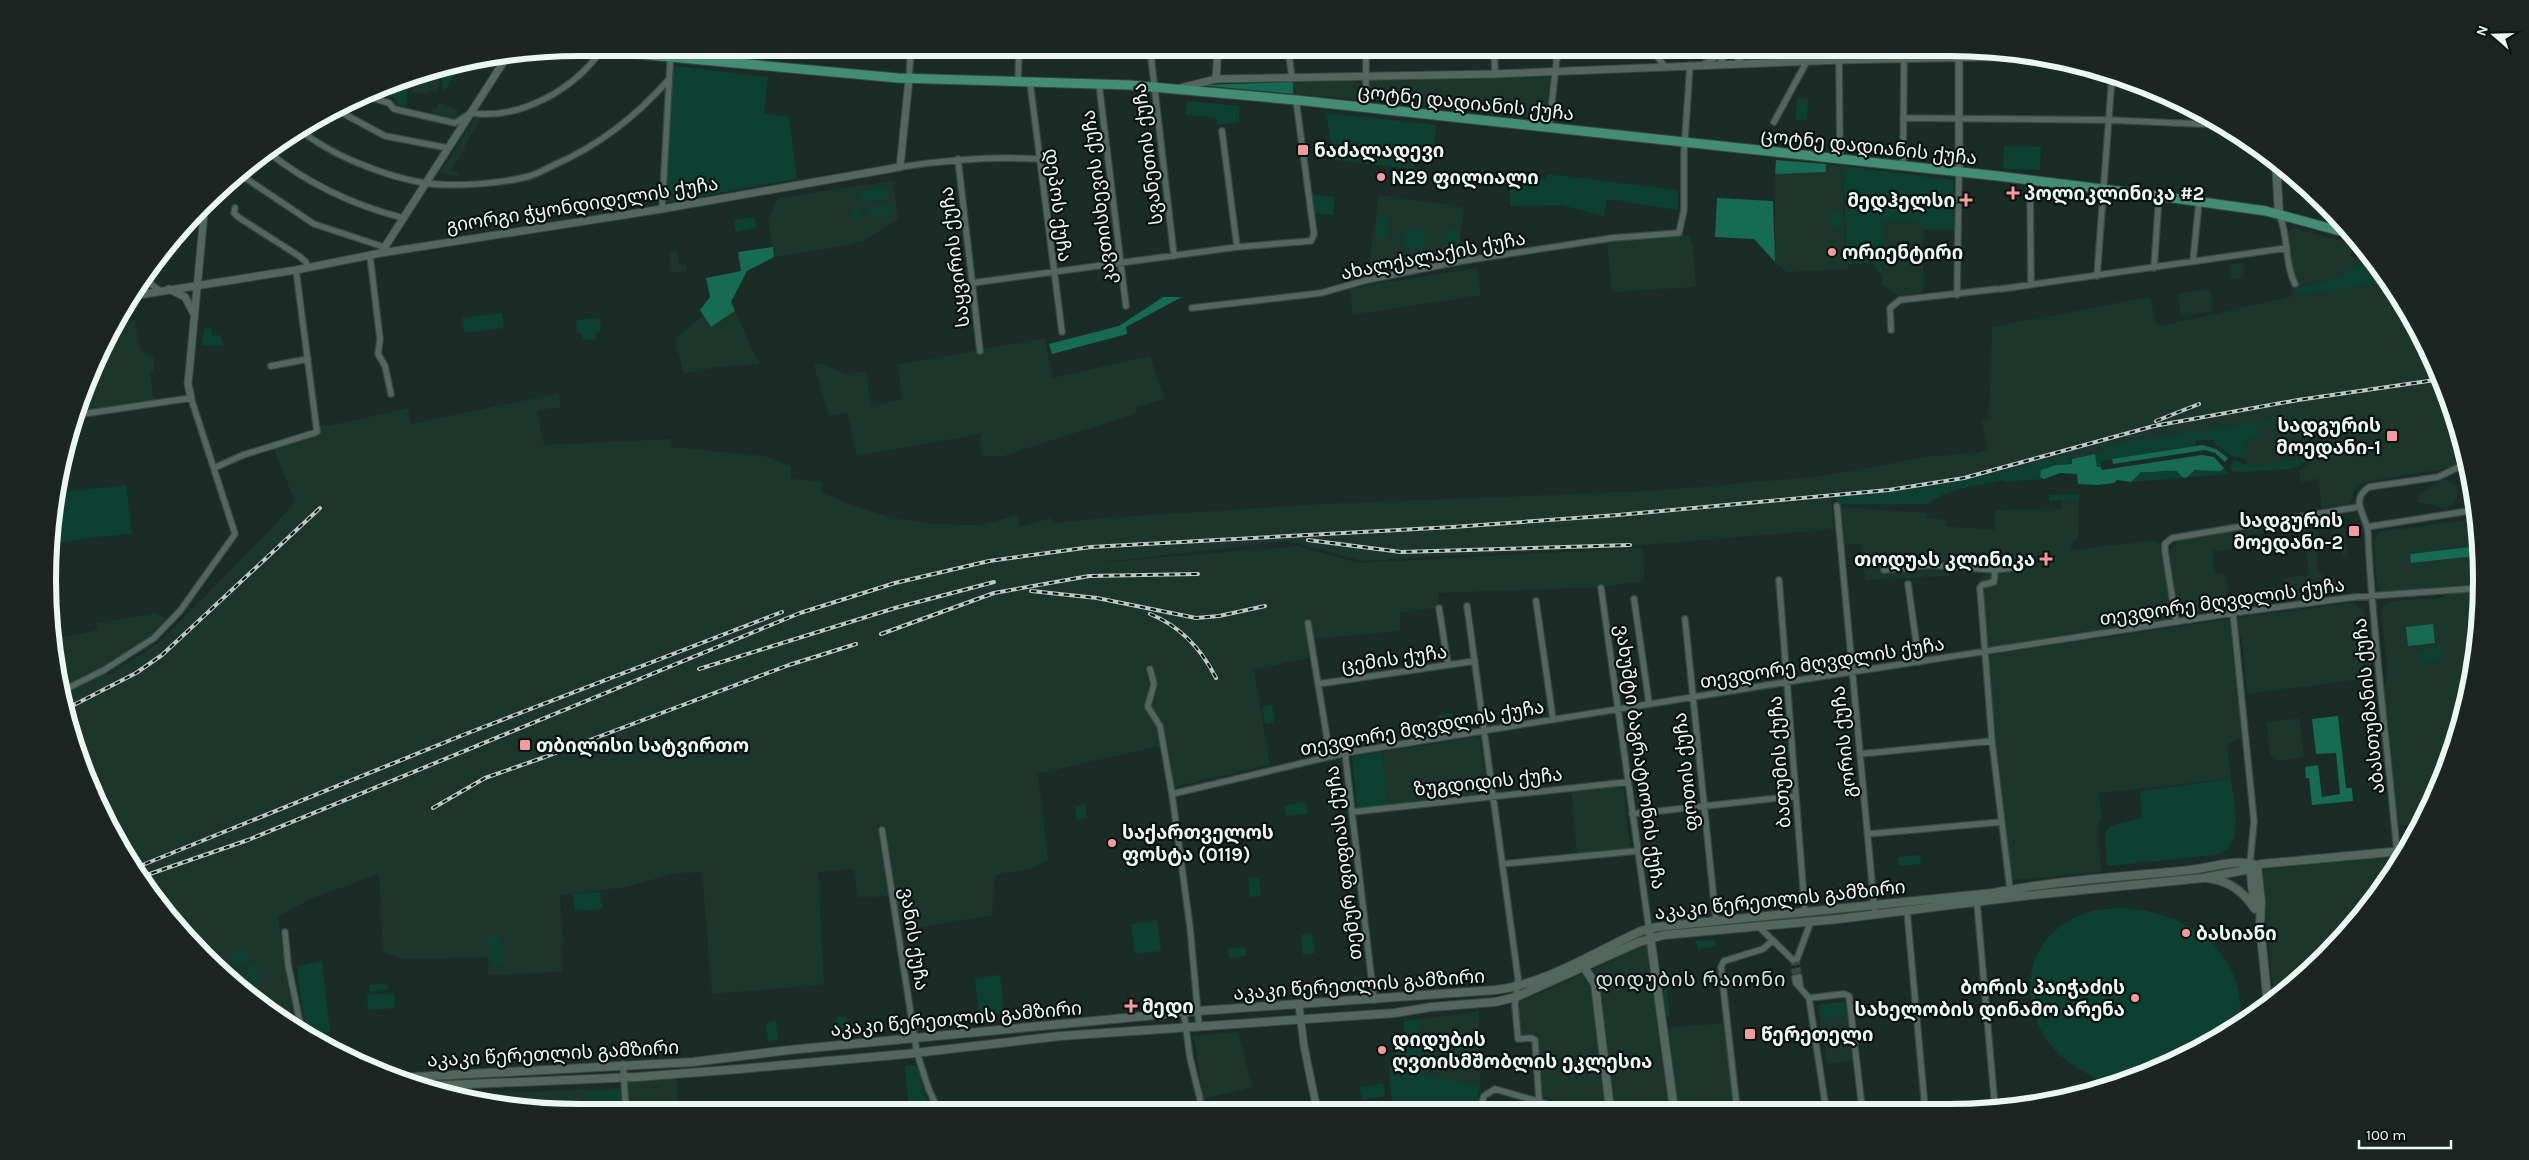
<svg xmlns="http://www.w3.org/2000/svg" width="2529" height="1160" font-family="Karla,'Noto Sans Georgian',sans-serif">
<style>
.built{fill:#1c362c}
.green{fill:#0d4031}
.forest{fill:#166b52}
.lines{fill:none;stroke-linecap:round;stroke-linejoin:round}
.minor-tunnel{stroke:#3a4a45;stroke-width:5.5;stroke-dasharray:5.5 3;stroke-linecap:butt}
.minor-casing{stroke:#374741;stroke-width:8}
.tertiary-casing{stroke:#374741;stroke-width:9}
.secondary-casing{stroke:#374741;stroke-width:10}
.primary-casing{stroke:#374741;stroke-width:11}
.minor{stroke:#53675f;stroke-width:5.5}
.tertiary{stroke:#53675f;stroke-width:7}
.secondary{stroke:#53675f;stroke-width:8}
.primary{stroke:#438d75;stroke-width:9}
.rail-casing{stroke:#bdc9c4;stroke-width:4}
.rail{stroke:#0b1310;stroke-width:2;stroke-dasharray:5.5;stroke-linecap:butt}
.poi-dot{fill:#f59b9d;stroke:#0b1310;stroke-width:2}
.labels{text-anchor:middle;stroke-width:4.5;stroke-linejoin:round;paint-order:stroke}
.street-label{font-size:19px;fill:#ecf7f2;stroke:#0b1310}
.poi-label{font-size:19px;font-weight:bold;fill:#ecf7f2;stroke:#0b1310;text-anchor:start}
.neighbourhood-label{font-size:20px;letter-spacing:1px;fill:#cee5db;stroke:#0b1310}
.rim{fill:none;stroke:#ecf7f2;stroke-width:6}
</style>
<rect width="100%" height="100%" fill="#1b2c26"/>
<path class="built" d="M441 67 437 92 429 91V94L411 92 412 84 421 85 423 75 429 76 430 70Z
M1550 77 1545 119 1369 100V80Z
M1356 81 1360 83V100L1293 94V82Z
M439 102 458 110 455 117 432 113 433 108 437 109Z
M477 114 482 117 464 147 466 149 450 170 458 172V176L440 173Z
M1826 164 1843 166V207L1848 269 1787 272 1775 262V174L1826 172Z
M893 181 898 219 863 241 838 247 774 257 768 219 778 198Z
M1379 195 1464 207 1458 258 1371 276 1370 261Z
M1882 221 1923 222V294L1899 296 1882 284Z
M2293 228 2353 244 2350 257 2366 260V263L2344 272 2336 279 2299 287 2389 281 2392 284 2441 376 2466 458 2461 463 2450 468 2365 482 2354 490 2350 504 2322 509 2318 479 2301 482 2299 471 2315 459 2312 453 2299 459 2252 467 2247 466 2243 439 2257 426 2307 419V415L2104 445 2103 453 2072 459 2069 454 1992 474 1927 488 1836 497 1831 499 1834 529 1655 544 1362 561 1287 541 1096 563 1299 546 1358 563 1643 548 1644 581 1603 587 1439 593 1437 608 1400 612V631L1314 639 1315 651 1308 658 1254 670 1270 765 1174 787 1168 744 1038 774 1048 860 1032 868 995 875 992 915 903 930 887 896 857 898 854 869 818 872 824 985 712 994 702 872 672 874 626 887 560 895 563 944H561L562 972 488 975V957L402 959 383 952 379 874 310 899 278 917 294 1027 229 981 179 931 119 846 76 751 63 695 105 673 111 674 160 642 271 529 295 502 274 449 319 434V425L329 426 408 408 411 424 559 393 561 407 537 411 544 445 672 439 671 447 764 456 791 466V478L822 482V493L856 506 890 517 933 524 962 525H979L1017 515 1020 527 1051 518 1053 524 1088 519 1323 504 1650 491 1823 476 1932 456 1976 453 1987 450 1982 420 1989 419 1992 327 2150 297 2156 324 2165 325 2293 296 2292 284 2296 283 2288 233Z
M1689 236 1693 245 1696 287 1612 292 1607 240 1638 237Z
M677 251 679 265 686 264 687 271 671 273 669 252Z
M2243 263 2244 277 2231 279 2230 264Z
M1477 268 1481 295 1353 315 1349 288Z
M2210 289 2213 311 2181 316 2177 294Z
M128 309 130 321 135 320 140 349 154 358V372L150 373 154 400 77 412 88 376 119 314Z
M735 311 759 364 717 367 684 374 675 339 704 315 711 327Z
M1045 338 1052 378 1150 356 1164 399 1136 407 1137 413 1003 456H983L980 434 857 456 847 412 829 416 814 365 822 364 846 374 865 371 872 406 903 399 897 365Z
M2442 480H2447L2456 486 2458 495 2452 505 2445 508 2418 502V495Z
M2079 499 2078 537 2071 545 2072 550 2154 540 2163 546 2173 617 2171 619 1990 648 1988 647 1981 576 2025 567V555L2010 565 1948 569 1949 576 1865 580 1862 544 1843 545 1840 507 1927 513V518L1947 519 1946 526 1994 530 1995 510 2061 509V500Z
M2337 510 2339 521 2318 524 2320 541 2327 540V544L2316 546 2318 570 2329 583 2336 582 2338 592 2236 608 2234 593 2284 586V578L2309 575 2303 528 2248 535 2249 547 2212 551 2215 574 2225 573 2229 609 2182 616 2178 614 2168 553 2177 541Z
M2475 519 2478 546 2410 554 2412 563 2477 556 2479 558 2481 585 2381 592 2378 590 2373 543 2379 532Z
M2345 528 2348 556H2342L2341 547H2332L2330 534 2335 529Z
M2461 590H2481L2471 684 2441 784 2418 824 2399 826 2384 688 2388 674 2381 611 2385 605 2391 601 2441 598Z
M2353 603 2364 610 2372 678 2247 694 2242 639 2239 634 2238 623 2240 617Z
M152 611 166 619 155 633 102 667 65 684 59 670 55 639 97 630 96 623 152 614Z
M2229 619 2242 737 2227 744 2231 779 2098 793 2102 816 2097 829 2101 872 2011 880 1988 659 1990 655Z
M2299 718 2304 757 2275 761 2270 754 2267 722Z
M1479 737 1488 793 1387 805 1382 752Z
M1623 785 1630 848 1577 853 1571 790Z
M2399 856 2372 904 2274 1002 2262 875 2265 869Z
M1645 943 1648 945 1669 1109H1612L1595 969Z
M1583 974 1591 983 1606 1109H1580L1543 1097 1538 1038 1536 1036 1520 1037 1517 1003Z
M1847 1002 1855 1060 1827 1064 1818 1005Z
M1479 1011 1480 1086 1424 1075 1420 1019Z
M1724 1023 1734 1109H1676L1666 1028Z
M1238 1032 1252 1087 1203 1099 1194 1036Z
M677 1073V1110L692 1109 693 1112H630L628 1076Z
M621 1088 622 1112H580L476 1102 451 1095Z"/>
<path class="green" d="M1738 48H1774V60L1743 61 1736 49Z
M675 66 768 77 764 113 789 117 797 179 667 202 664 199 672 69Z
M443 74 454 75 445 90 442 88Z
M401 79 410 80 406 106 397 105 395 98 373 92Z
M1797 98 1808 99 1807 120H1796Z
M1187 101 1239 106V122L1218 125 1215 117 1186 115Z
M1326 113 1436 125 1434 148 1415 146 1414 169 1334 160Z
M2004 146 2041 147 2040 170 2003 169Z
M1843 166 1953 180 1954 230 1923 229 1922 222 1883 221 1881 276 1872 263 1847 264Z
M1547 174 1678 190V210L1607 199 1604 216 1561 205 1510 206V178L1546 179Z
M886 187 888 198 863 202 861 191Z
M1311 194 1335 197 1333 215 1314 213Z
M889 204 891 214 868 217 869 207Z
M851.5 214a5.5 5.5 0 1 1 11 0a5.5 5.5 0 1 1-11 0Z
M1831 210H1841V228H1832Z
M1378 216 1389 217 1386 240 1375 239Z
M755 217 756 228 736 232 734 220Z
M1447 228 1460 230 1457 251 1445 250Z
M1405 230 1425 232 1423 249 1403 247Z
M2366 263 2377 266 2389 281 2297 295 2296 288 2336 279 2344 272Z
M502 313 504 328 464 333 462 318Z
M600 318 601 331 596 332V339L582 340V333L577 334 576 320Z
M211 328 212 336 220 335 224 346 202 345 204 329Z
M2307 415 2308 419 2257 426 2259 438 2244 439 2246 456 2244 458 2232 456 2215 444V440H2195L2196 446 2101 461V467H2097L2095 454 2103 453V445Z
M2312 453 2313 455 2299 466 2290 469 2240 472 2232 471 2230 468 2234 460 2252 467 2299 459Z
M2069 454 2072 463 2056 465 2041 470 2040 477 2044 479 2006 482 2004 480C1979 486 1949 487 1928 504H1836V497L1927 488 1992 474Z
M2224 468 2228 474 2131 482 2141 472C2153 473 2165 470 2177 471L2182 477 2200 469 2220 471Z
M126 485 132 533 51 543 56 493Z
M2080 494 2079 499 2049 501V495Z
M2441 647 2442 660 2419 664 2417 651Z
M1272 705 1275 723 1265 724 1262 707Z
M1451 713 1453 729 1439 731 1437 715Z
M1382 752 1387 805 1357 808 1352 757Z
M2231 779C2233 796 2241 834 2229 847 2226 851 2220 853 2215 855L2107 866 2105 834 2110 826 2142 818 2140 791Z
M1306 802 1308 813 1286 816 1284 806Z
M1085 804 1087 818 1077 820 1075 806Z
M1920 855 1921 864 1899 866 1898 857Z
M1259 877 1261 896 1250 897 1248 878Z
M600 892 602 909 575 911 573 894Z
M2120 908C2184 910 2249 952 2239 1022 2203 1043 2169 1068 2129 1078 2123 1080 2116 1083 2110 1083 2099 1081 2085 1073 2076 1067 2018 1032 2011 948 2076 917 2090 910 2105 909 2120 908Z
M1157 920 1161 951 1135 954 1131 924Z
M1312 933 1315 953 1303 955 1301 935Z
M501 937 502 965 490 966 489 938Z
M1715 940 1716 946 1700 949V953L1695 941Z
M1246 947V956L1229 958 1228 949Z
M247 951 249 962 232 964 230 954Z
M322 961 330 1032 326 1033 327 1039 319 1044C302 1035 300 985 297 966Z
M257 965 258 1002 250 995 248 966Z
M1000 975 1004 1012 979 1016 975 978Z
M1363 977 1364 990 1341 992 1340 979Z
M1671 981 1667 994 1670 1017H1666L1663 992Z
M386 983 387 990 370 992 369 985Z
M394 993 395 1008 368 1010 367 995Z
M1844 1002 1846 1015 1821 1019 1820 1005Z
M847 1016 849 1030 837 1031 836 1017Z
M1420 1019 1424 1075 1480 1086 1477 1101 1394 1109C1392 1095 1387 1075 1391 1061 1397 1042 1406 1046 1404 1020Z
M776 1021 778 1039 768 1041 766 1023Z
M1461 1039 1462 1059 1449 1060 1448 1040Z
M905 1066H918L924 1093 934 1111H909Z
M1383 1083 1385 1096 1362 1100 1359 1087Z
M620 1090 621 1112H586V1092Z
M879 1103 880 1112H865L864 1104Z"/>
<path class="forest" d="M1293 82V94L1198 85Z
M1776 160 1826 164V172L1775 174Z
M1717 198 1773 201 1775 262 1754 239 1715 237Z
M773 247 774 257 747 271 731 302 735 311 711 327 700 310 710 297 706 278 741 271 738 252Z
M1163 297H1182L1126 327 1127 334 1052 354 1049 344 1119 326Z
M2202 445 2216 449 2228 458 2225 462 2215 453 2205 450 2113 464 2112 459Z
M2095 454 2097 467H2101L2102 470 2202 455 2214 457 2224 468 2220 471 2195 470 2186 478 2182 477 2177 471C2165 470 2153 473 2141 472L2131 482 2117 480 2114 483 2098 485 2078 484 2077 474 2060 473 2044 479 2040 477 2041 470 2056 465 2072 464V459Z
M2478 546 2479 558 2477 559 2476 556 2411 563 2410 554Z
M2433 624 2435 643 2408 646 2406 627Z
M2338 716 2346 788H2352L2353 801 2312 805 2309 778H2306L2305 767 2318 765 2322 797 2340 794 2336 753 2316 754 2312 719Z"/>
<g class="lines">
<path class="minor-tunnel" d="M1797 959 1799 977
M1793 960 1795 978"/>
<g class="minor-casing">
<path id="minor" d="M1150 48 1174 256
M1288 48 1292 78
M1366 48V108
M1494 48 1495 74
M1651 48 1665 67
M1839 60 1840 159
M1704 64 1731 48
M909 79 911 48
M1018 82 1019 48
M1030 82 1062 332
M1099 84 1126 306
M366 96 389 103 394 109 455 123 471 113C520 120 573 90 601 51
M335 109 385 136 448 148
M1903 118 2108 120 2222 125
M1774 122 1807 61
M1549 127 1558 48
M299 129C330 155 384 176 424 183 453 187 498 184 526 177 536 175 545 169 554 165 600 145 636 117 669 79
M1222 131 1237 247
M268 152C308 184 353 205 403 218
M958 159 980 351
M254 164 255 161
M1903 166 1904 59
M900 167C947 160 991 156 1039 159
M244 177 314 224 384 247
M2030 180 2031 284
M235 208 234 213 238 217 299 256 306 262 307 267
M662 209 671 48
M2279 214C2289 236 2284 262 2295 284
M370 256 380 339 378 354 385 366 391 394
M2193 261 2199 202
M2154 268 2159 196
M2097 276 2112 76
M144 279 159 290
M972 283 1237 247 1311 241 1314 234 1296 100
M2001 289 2287 248
M1957 295 1959 172
M1192 308 1321 293 1367 280 1462 261 1612 238 1679 233 1684 210V153L1690 65
M1891 330 1890 308 1900 300 1997 289
M271 366 308 359
M214 468 243 455 317 432 296 270
M1837 506 1875 915
M2367 527 2475 510
M1884 570 1929 565 1995 570 2011 568
M1995 570 1994 582 1982 585 1980 588 1992 741 2011 898
M1779 580 1805 912
M1908 584 1919 662
M1601 588 1649 929
M1634 599 1649 703
M1536 601 1553 719
M1467 606 1518 978 1515 1005 1518 1039 1532 1038 1535 1040 1539 1100
M1439 608 1448 665
M2233 613 2254 821 2250 863
M1685 619 1716 921
M2176 622 2165 551V544L2172 538 2358 507
M1308 623 1330 756
M1318 684 1475 661
M62 691 104 670 154 638 180 611 235 534 191 398 76 415
M1148 705 1154 684 1150 669
M1148 707 1160 726 1172 794 1190 927 1199 1025
M1345 753 1374 1000
M1860 754 1992 741
M1172 794 1345 753 1793 681 2233 613 2355 597 2481 588
M1352 812 1628 782
M1632 814 1796 796
M882 830 917 1053 929 1090 939 1111
M1868 834 2001 822
M2397 852C2388 752 2375 653 2369 554 2368 545 2369 535 2367 527 2363 512 2351 499 2369 487L2438 477 2467 463
M1502 864 1637 851
M1977 903 1995 1108
M1907 911 1925 1108
M1758 926 1793 960
M285 932 288 964 302 1033
M1797 959 1811 921
M1799 977 1800 986
M1795 978 1796 983 1809 998 1826 1109
M1809 998 1844 994 1849 996 1862 1108
M1184 1014 1190 1058 1203 1111
M623 1064 626 1112
M1737 1109 1721 967 1724 961 1763 949 1773 940
M1479 1110 1484 1096 1495 1089 1565 1109"/>
</g>
<g class="tertiary-casing">
<path id="tertiary" d="M1732 48 1741 63
M1959 48V172
M1807 61 1814 48
M1722 64V53
M1216 79 1218 48
M1180 88 1216 79 1495 74 1839 60 2033 56
M381 253 508 55
M169 289 185 297 194 314
M132 296 296 270 381 253 662 209 900 167 909 79
M191 398 188 384 190 363 205 203
M1299 1005 1304 1046 1317 1110"/>
</g>
<g class="secondary-casing">
<path id="secondary" d="M2276 163 2279 214
M2250 865 2254 905
M2257 865 2261 902 2260 925 2268 1005
M2207 878C2229 881 2242 890 2255 909
M1650 935 1674 1109
M1584 967 1595 984 1610 1109
M395 1078 693 1062 789 1050 1198 1011 1495 990C1546 984 1595 952 1641 931L1657 927 1993 893C2058 880 2124 877 2190 870 2212 868 2235 858 2257 865
M424 1086 637 1077 739 1069 906 1054 1060 1036 1395 1013 1431 1007 1495 1002 1516 997 1639 942 1664 935 1838 919 2023 896 2203 878 2245 870 2261 864 2402 851"/>
</g>
<g class="primary-casing">
<path id="primary" d="M573 48 898 78 1130 85 1296 100 1998 176 2159 196 2266 211 2351 234"/>
</g>
<use href="#minor" class="minor"/>
<use href="#tertiary" class="tertiary"/>
<use href="#secondary" class="secondary"/>
<use href="#primary" class="primary"/>
<g class="rail-casing">
<path id="rail" d="M2156 421 2199 404
M1308 540 1401 552 1630 545
M1031 591 1097 598 1196 618 1219 616 1265 606
M1150 614C1180 626 1202 650 1216 678
M881 634 994 593 1089 576 1198 574
M699 669 895 608 994 582
M66 709 136 673 162 655 320 508
M433 808 485 778 545 757 789 665 856 644
M135 868 463 735 782 612
M141 877 248 840 800 613 895 583 989 561 1091 547 1453 527 1618 515 1889 490 1964 478 2154 426 2298 400 2442 379"/>
</g>
<use href="#rail" class="rail"/>
</g>
<g class="poi-dot">
<rect x="1297" y="144" width="12" height="12" rx="2.5"/>
<circle cx="1381" cy="177" r="5"/>
<path d="M2010.5 185.5h5v5h5v5h-5v5h-5v-5h-5v-5h5z"/>
<path d="M1963.5 192.5h5v5h5v5h-5v5h-5v-5h-5v-5h5z"/>
<circle cx="1832" cy="252" r="5"/>
<rect x="2386" y="430" width="12" height="12" rx="2.5"/>
<rect x="2348" y="525" width="12" height="12" rx="2.5"/>
<path d="M2043.5 551.5h5v5h5v5h-5v5h-5v-5h-5v-5h5z"/>
<rect x="519" y="739" width="12" height="12" rx="2.5"/>
<circle cx="1112" cy="843" r="5"/>
<circle cx="2186" cy="933" r="5"/>
<circle cx="2135" cy="998" r="5"/>
<path d="M1128.5 998.5h5v5h5v5h-5v5h-5v-5h-5v-5h5z"/>
<rect x="1744" y="1028" width="12" height="12" rx="2.5"/>
<circle cx="1382" cy="1050" r="5"/>
</g>
<g class="labels">
<g class="street-label">
<text transform="translate(1466 102) rotate(6)" y="7">ცოტნე დადიანის ქუჩა</text>
<text transform="translate(1869 146) rotate(6)" y="7">ცოტნე დადიანის ქუჩა</text>
<text transform="translate(1147 154) rotate(-97)" y="7">სვანეთის ქუჩა</text>
<text transform="translate(1098 197) rotate(-97)" y="7">კავთისხევის ქუჩა</text>
<text transform="translate(582 204) rotate(-9)" y="7">გიორგი ჭყონდიდელის ქუჩა</text>
<text transform="translate(1059 205) rotate(83)" y="7">დეპოს ქუჩა</text>
<text transform="translate(1433 255) rotate(-11)" y="7">ახალქალაქის ქუჩა</text>
<text transform="translate(954 257) rotate(-97)" y="7">საყვირის ქუჩა</text>
<text transform="translate(2222 601) rotate(-8)" y="7">თევდორე მღვდლის ქუჩა</text>
<text transform="translate(1394 658) rotate(-8)" y="7">ცემის ქუჩა</text>
<text transform="translate(1822 662) rotate(-9)" y="7">თევდორე მღვდლის ქუჩა</text>
<text transform="translate(2368 706) rotate(-96)" y="7">აბასთუმანის ქუჩა</text>
<text transform="translate(1422 727) rotate(-10)" y="7">თევდორე მღვდლის ქუჩა</text>
<text transform="translate(1843 742) rotate(-96)" y="7">გორის ქუჩა</text>
<text transform="translate(1641 757) rotate(82)" y="7">ვახუშტი ბაგრატიონის ქუჩა</text>
<text transform="translate(1779 762) rotate(-94)" y="7">ბათუმის ქუჩა</text>
<text transform="translate(1685 772) rotate(-96)" y="7">ფოთის ქუჩა</text>
<text transform="translate(1488 781) rotate(-6)" y="7">ზუგდიდის ქუჩა</text>
<text transform="translate(1343 863) rotate(-97)" y="7">თემურ ფიფიას ქუჩა</text>
<text transform="translate(1780 899) rotate(-6)" y="7">აკაკი წერეთლის გამზირი</text>
<text transform="translate(915 939) rotate(81)" y="7">ვანის ქუჩა</text>
<text transform="translate(1359 984) rotate(-4)" y="7">აკაკი წერეთლის გამზირი</text>
<text transform="translate(956 1018) rotate(-5)" y="7">აკაკი წერეთლის გამზირი</text>
<text transform="translate(553 1053) rotate(-3)" y="7">აკაკი წერეთლის გამზირი</text>
</g>
<g class="poi-label">
<text x="1314" y="157">ნაძალადევი</text>
<text x="1391" y="184">N29 ფილიალი</text>
<text x="2024" y="200">პოლიკლინიკა #2</text>
<text x="1955" y="207" text-anchor="end">მედჰელსი</text>
<text x="1842" y="259">ორიენტირი</text>
<text x="2381" y="432" text-anchor="end">სადგურის<tspan x="2381" dy="22">მოედანი-1</tspan></text>
<text x="2343" y="527" text-anchor="end">სადგურის<tspan x="2343" dy="22">მოედანი-2</tspan></text>
<text x="2035" y="566" text-anchor="end">თოდუას კლინიკა</text>
<text x="536" y="752">თბილისი სატვირთო</text>
<text x="1122" y="839">საქართველოს<tspan x="1122" dy="22">ფოსტა (0119)</tspan></text>
<text x="2196" y="940">ბასიანი</text>
<text x="2125" y="994" text-anchor="end">ბორის პაიჭაძის<tspan x="2125" dy="22">სახელობის დინამო არენა</tspan></text>
<text x="1142" y="1013">მედი</text>
<text x="1761" y="1041">წერეთელი</text>
<text x="1392" y="1046">დიდუბის<tspan x="1392" dy="22">ღვთისმშობლის ეკლესია</tspan></text>
</g>
<g class="neighbourhood-label">
<text x="1691" y="986">დიდუბის რაიონი</text>
</g>
</g>
<path d="M0 0H2529V1160H0ZM580 56H1949A524 524 0 0 1 2473 580V580A524 524 0 0 1 1949 1104H580A524 524 0 0 1 56 580V580A524 524 0 0 1 580 56Z" fill="#1d2522" fill-rule="evenodd"/>
<path class="rim" d="M580 56H1949A524 524 0 0 1 2473 580V580A524 524 0 0 1 1949 1104H580A524 524 0 0 1 56 580V580A524 524 0 0 1 580 56Z"/>
<g transform="translate(2494 35) rotate(290)" stroke="#0b1310" stroke-width="4" paint-order="stroke">
<path d="M0-4L9 19L0 12L-9 19Z" fill="#ecf7f2"/>
<text y="-8" font-size="14" font-weight="bold" text-anchor="middle" fill="#ecf7f2">N</text>
</g>
<path d="M2359 1140v8h92v-8" fill="none" stroke="#ecf7f2" stroke-width="2.5"/>
<text x="2366" y="1140" font-size="15" fill="#ecf7f2" stroke="#0b1310" stroke-width="4" paint-order="stroke">100 m</text>
</svg>
